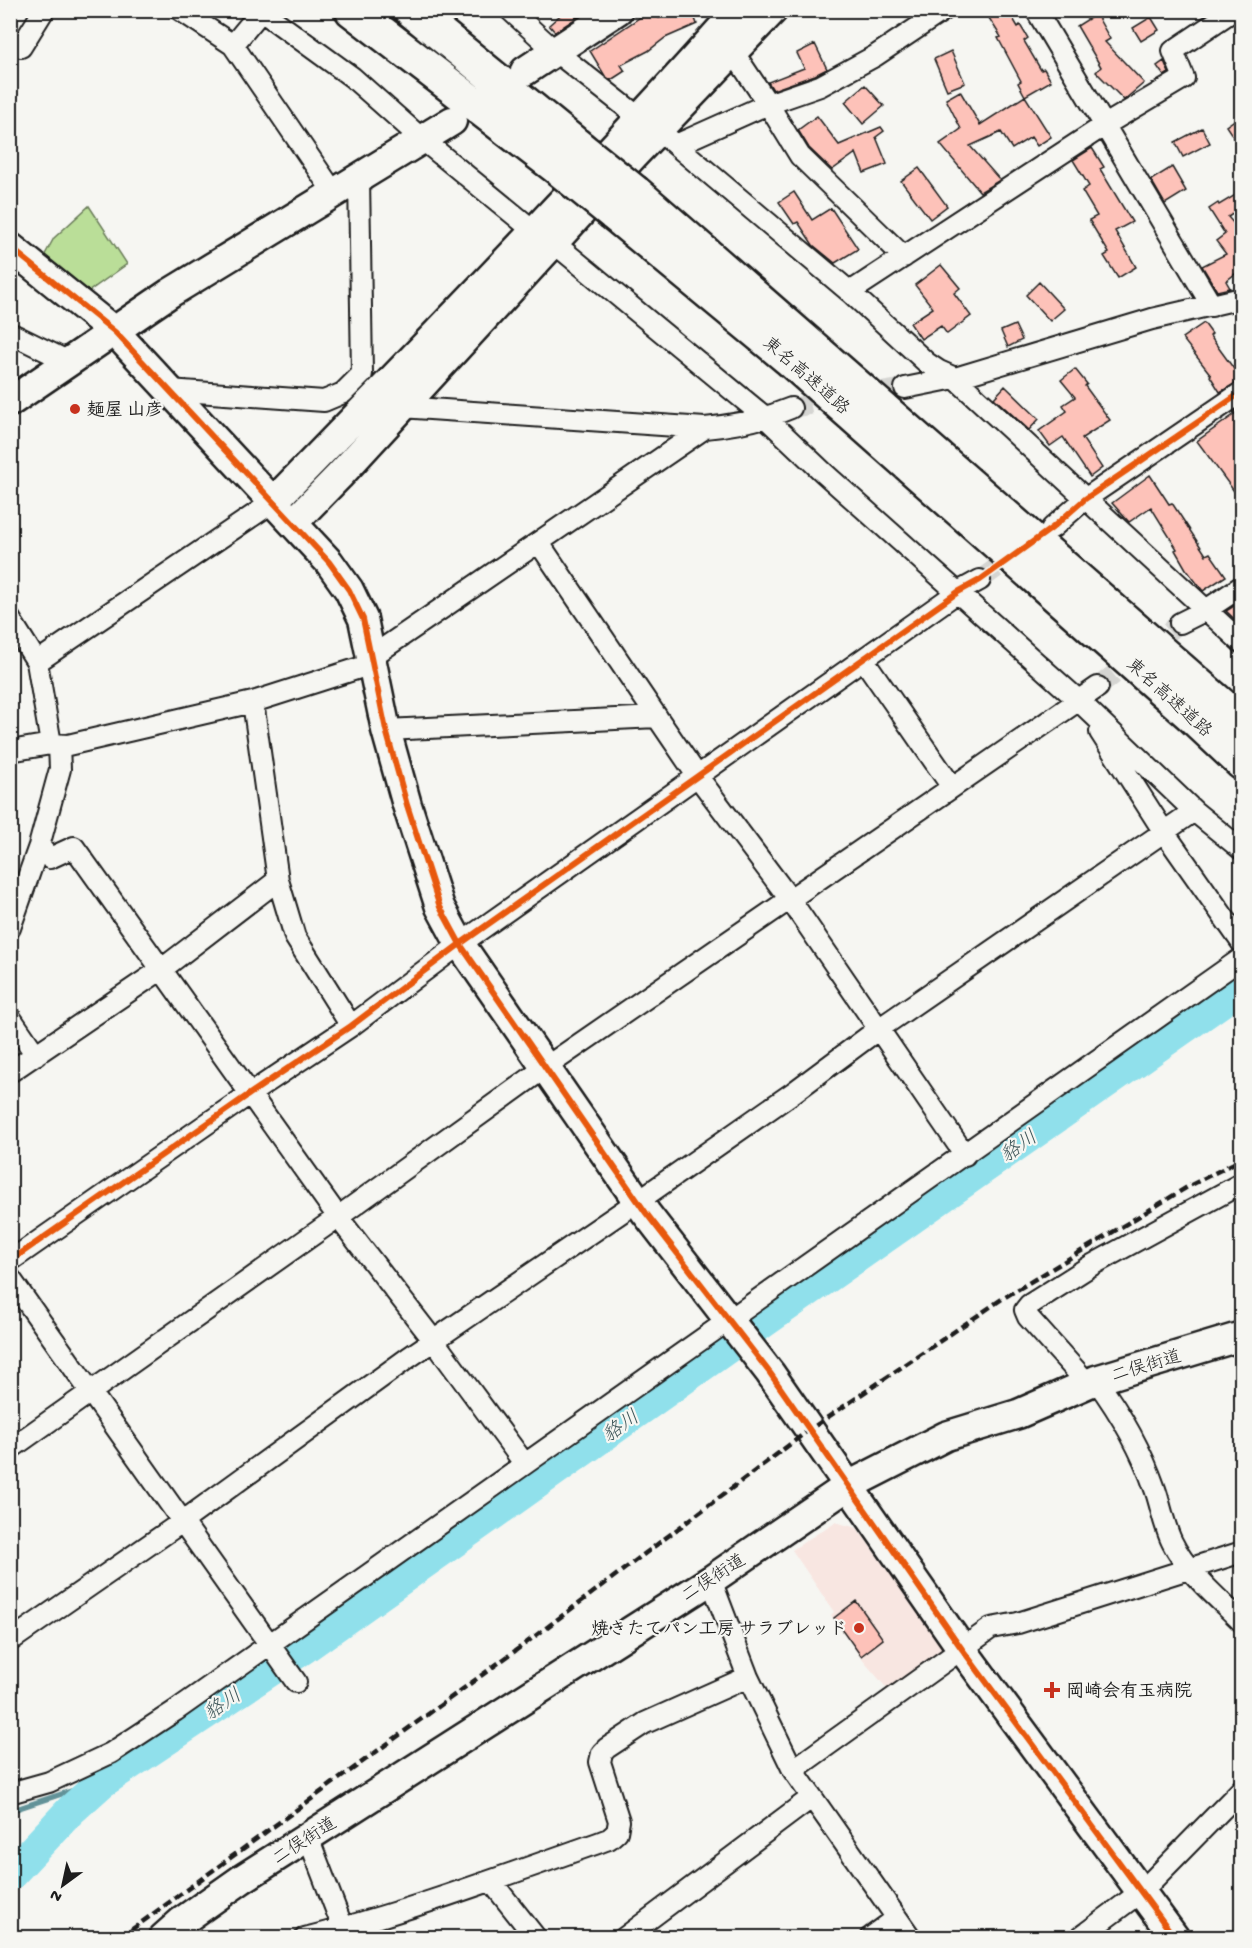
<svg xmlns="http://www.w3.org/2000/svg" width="1252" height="1948" font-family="'Gochi Hand','Klee One',sans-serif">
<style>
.built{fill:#f8e6e1}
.green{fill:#bade98;stroke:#6b7d5a;stroke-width:1.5}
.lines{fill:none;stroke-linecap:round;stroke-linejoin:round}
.stream{stroke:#629298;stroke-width:5}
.river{stroke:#90e0eb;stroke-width:32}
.building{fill:#fdc2b9;stroke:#1c1c1c;stroke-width:1.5}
.street-tunnel{stroke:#d5d5d2;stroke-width:20;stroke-dasharray:20 10;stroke-linecap:butt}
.street-casing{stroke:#1c1c1c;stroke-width:24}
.secondary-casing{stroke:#1c1c1c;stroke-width:33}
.highway-casing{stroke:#1c1c1c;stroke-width:38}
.street{stroke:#f6f6f2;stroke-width:20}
.secondary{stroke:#f6f6f2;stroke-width:28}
.highway{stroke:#f6f6f2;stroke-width:33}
.rail{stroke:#1c1c1c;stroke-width:4.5;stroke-dasharray:9 4.5;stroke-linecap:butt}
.highway-bridge-casing{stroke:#1c1c1c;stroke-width:38;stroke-linecap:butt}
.highway-bridge{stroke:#f6f6f2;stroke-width:33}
.cycleway-casing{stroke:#f6f6f2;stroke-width:10}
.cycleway{stroke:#e8590c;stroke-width:6}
.poi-dot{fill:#c8321e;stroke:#f6f6f2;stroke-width:2}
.labels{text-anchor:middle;stroke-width:4.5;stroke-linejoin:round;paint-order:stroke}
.street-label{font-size:18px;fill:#1c1c1c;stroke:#f6f6f2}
.poi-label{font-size:18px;font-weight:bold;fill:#1c1c1c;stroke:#f6f6f2;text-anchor:start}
.water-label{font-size:20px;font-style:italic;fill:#3f575a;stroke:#f6f6f2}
</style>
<rect width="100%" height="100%" fill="#f6f6f2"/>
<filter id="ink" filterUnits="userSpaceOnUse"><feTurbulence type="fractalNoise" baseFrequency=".0167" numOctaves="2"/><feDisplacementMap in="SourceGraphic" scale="12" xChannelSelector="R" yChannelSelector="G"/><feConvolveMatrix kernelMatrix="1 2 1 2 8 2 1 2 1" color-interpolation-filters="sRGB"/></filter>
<g filter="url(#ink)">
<path class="built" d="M835 1522 857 1528 943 1647 942 1656 890 1692 861 1658 831 1615 834 1612 792 1550Z"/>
<path class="green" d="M89 206 127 264 85 294 42 260 54 238Z"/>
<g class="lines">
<path class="stream" d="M10 1811 80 1788 101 1783"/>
<path class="river" d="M10 1875 71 1810 101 1783 304 1648 765 1321 1242 987"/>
</g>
<path class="building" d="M566 10H575L579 16 555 32 549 25Z
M651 10H654L659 18 677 10H692L697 24 665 38 648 51 621 65 625 71 611 80 605 76 590 51Z
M984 10H1008L1018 27 1020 25 1028 38 1024 41 1041 70 1044 69 1051 81 1025 96 1018 83 1021 81 998 38 1001 37Z
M1096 14 1110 39 1105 42 1144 83 1124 100 1096 72 1101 67 1077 26Z
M1151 17 1159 30 1141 41 1133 28Z
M815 44 827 69 815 75 773 90 768 82 804 68 797 53Z
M951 51 965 83 947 90 934 59Z
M1164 61 1169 73 1164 76 1157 66Z
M865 85 884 106 863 124 845 102Z
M960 91 980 125 1025 96 1051 137 1037 146 1031 137 1012 149 1001 132 970 146 1000 180 980 192 940 144 961 129 946 99Z
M1242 115V150L1226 126Z
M817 116 839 145 881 127 884 131 876 137 887 164 864 173 856 153 832 170 809 148 798 130Z
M1202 128 1210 143 1183 157 1175 142Z
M1092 148 1104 167 1100 169 1132 222 1115 231 1136 267 1118 278 1104 256 1109 253 1089 220 1097 216 1082 191 1089 186 1073 160Z
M1172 167 1186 191 1165 204 1151 180Z
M919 168 947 206 930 219 901 181Z
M1242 191V208L1228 217 1242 233V273L1239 271 1226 281 1230 288 1217 291 1202 266 1226 254 1216 241 1225 234 1209 209 1218 203 1219 205Z
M794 192 812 220 831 208 858 249 835 263 813 245 798 222 794 224 779 202Z
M941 265 960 288 954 293 971 316 947 334 941 326 921 339 910 323 933 308 915 285Z
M1039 282 1064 309 1050 321 1026 295Z
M1204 323 1212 334 1210 336 1242 380 1220 392 1210 376 1211 375 1182 338Z
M1015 325 1022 340 1008 347 1001 331Z
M1075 369 1087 384 1085 386 1110 420 1082 438 1102 468 1090 477 1063 437 1050 446 1039 431 1067 411 1063 405 1075 397 1061 380Z
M1005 386 1039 419 1029 430 994 398Z
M1242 407V502L1197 441 1235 414 1234 412Z
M1150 475 1169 504 1172 503 1206 555 1210 553 1226 576 1203 591 1186 569 1175 550 1177 549 1151 507 1129 522 1112 503Z
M1242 601V626L1226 611Z
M856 1601 883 1639 861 1656 834 1618Z"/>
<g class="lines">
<path class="street-tunnel" d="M791 408 905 388
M980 580 1018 552
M1098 687 1180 623"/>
<g class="street-casing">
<path id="street" d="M180 10 233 45 334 193
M260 10 352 77 423 140 534 231
M510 10 556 52 641 119
M1036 10 1212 306
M233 45 262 10
M21 47 44 10
M734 53 768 104 800 156 904 257
M658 130 850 292 927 363 939 371 955 378 1242 643
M676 145 768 104 820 86 875 56 944 10
M554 243 766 418 824 473 1078 700 1194 811 1242 850
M850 292 1105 125 1184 78 1173 51 1234 10
M10 333 69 362
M905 388 955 378 1152 319 1242 298
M169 390 324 401 343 393 362 374 359 177
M401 407 705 428C736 425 762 420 791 408
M1052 528 1085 499 1242 392
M539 543 657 717 698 777 789 898 965 1155
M10 619 37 662 51 744
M1180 623 1206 610 1242 586
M371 657 705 428
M864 660 952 787
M37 662 273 502
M253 702 278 880 295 937 351 1026
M386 730 657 717
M1100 732 1164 832 1242 943
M10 751 51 744 68 745 253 702 372 664
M39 846 50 858 74 847 338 1217 434 1341 524 1463
M10 928 39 846 60 769 59 745
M10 1017 36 1055
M10 1072 162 969 278 880
M10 1261 251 1093 351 1026 460 944 958 592 980 580
M10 1278 296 1682
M1096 1380C1121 1414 1141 1449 1155 1489 1161 1506 1164 1526 1172 1542 1187 1573 1218 1598 1242 1622
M1088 1384 1028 1317 1025 1310 1029 1305 1092 1265 1242 1183
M10 1449 338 1217 546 1067 1098 687
M711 1580 748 1677 793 1770 911 1938
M10 1641 182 1522 408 1358 638 1201 794 1092 880 1028 1194 811
M793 1770 991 1628 1018 1623 1242 1552
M10 1793 49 1782 111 1753 175 1711 1242 958
M308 1837 343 1928
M491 1881 536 1938
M305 1938C408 1912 509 1874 609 1839L617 1832 619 1821 600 1762 602 1753 607 1748 645 1723 748 1677
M624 1938 811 1798
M870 1938 897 1918
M1079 1938 1142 1891 1242 1789"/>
</g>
<g class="secondary-casing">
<path id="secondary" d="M525 71 618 10
M10 247 115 332 329 562 349 590 363 619 386 730 407 805 440 907 460 944 646 1213 770 1373 962 1649 1175 1938
M10 402 170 293 452 121
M273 502C431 340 587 179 738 10
M293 523 339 476 635 154 773 10
M163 1938 181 1922 242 1879 711 1580 848 1486 946 1436 1018 1414 1096 1380 1242 1336"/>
</g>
<g class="highway-casing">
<path id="highway" d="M352 10 559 169
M411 10 580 148
M636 193 1242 723
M613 213 788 358 1191 715 1242 763"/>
</g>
<use href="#street" class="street"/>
<use href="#secondary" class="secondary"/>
<use href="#highway" class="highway"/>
<path class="rail" d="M120 1938 526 1643 809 1430 1002 1299 1189 1186 1242 1159"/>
<g class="highway-bridge-casing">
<path id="highway-bridge" d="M580 148 636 193
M559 169 613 213"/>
</g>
<use href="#highway-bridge" class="highway-bridge"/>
<g class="cycleway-casing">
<path id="cycleway" d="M10 247 115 332 329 562 349 590 363 619 386 730 407 805 440 907 460 944 646 1213 770 1373 962 1649 1175 1938
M10 1261 251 1093 351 1026 460 944 958 592 980 580 1052 528 1085 499 1242 392"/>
</g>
<use href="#cycleway" class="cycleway"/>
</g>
</g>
<g class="poi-dot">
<circle cx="75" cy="409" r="6"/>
<circle cx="859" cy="1628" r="6"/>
<path d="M1049 1681h6v6h6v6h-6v6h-6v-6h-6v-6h6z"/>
</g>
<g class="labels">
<g class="street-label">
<text transform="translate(807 375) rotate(41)" y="6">東名高速道路</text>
<text transform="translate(1170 697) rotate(42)" y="6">東名高速道路</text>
<text transform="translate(1146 1365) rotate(-17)" y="6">二俣街道</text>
<text transform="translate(713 1577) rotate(-33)" y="6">二俣街道</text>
<text transform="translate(304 1840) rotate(-33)" y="6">二俣街道</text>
</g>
<g class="poi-label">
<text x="87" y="415">麺屋 山彦</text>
<text x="847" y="1634" text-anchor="end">焼きたてパン工房 サラブレッド</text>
<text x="1066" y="1696">岡崎会有玉病院</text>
</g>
<g class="water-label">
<text transform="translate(1018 1145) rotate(-35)" y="7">貉川</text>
<text transform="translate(620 1425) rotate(-35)" y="7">貉川</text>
<text transform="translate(222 1703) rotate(-34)" y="7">貉川</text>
</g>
</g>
<rect width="1252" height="1948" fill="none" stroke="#f6f6f2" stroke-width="36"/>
<rect x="18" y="18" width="1216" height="1912" fill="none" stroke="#1c1c1c" stroke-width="2" filter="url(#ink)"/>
<g transform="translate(63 1885) rotate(213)" stroke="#f6f6f2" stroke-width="4.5" paint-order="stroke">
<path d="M0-4.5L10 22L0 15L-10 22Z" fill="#1c1c1c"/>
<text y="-9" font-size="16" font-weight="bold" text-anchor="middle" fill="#1c1c1c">N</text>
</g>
</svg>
